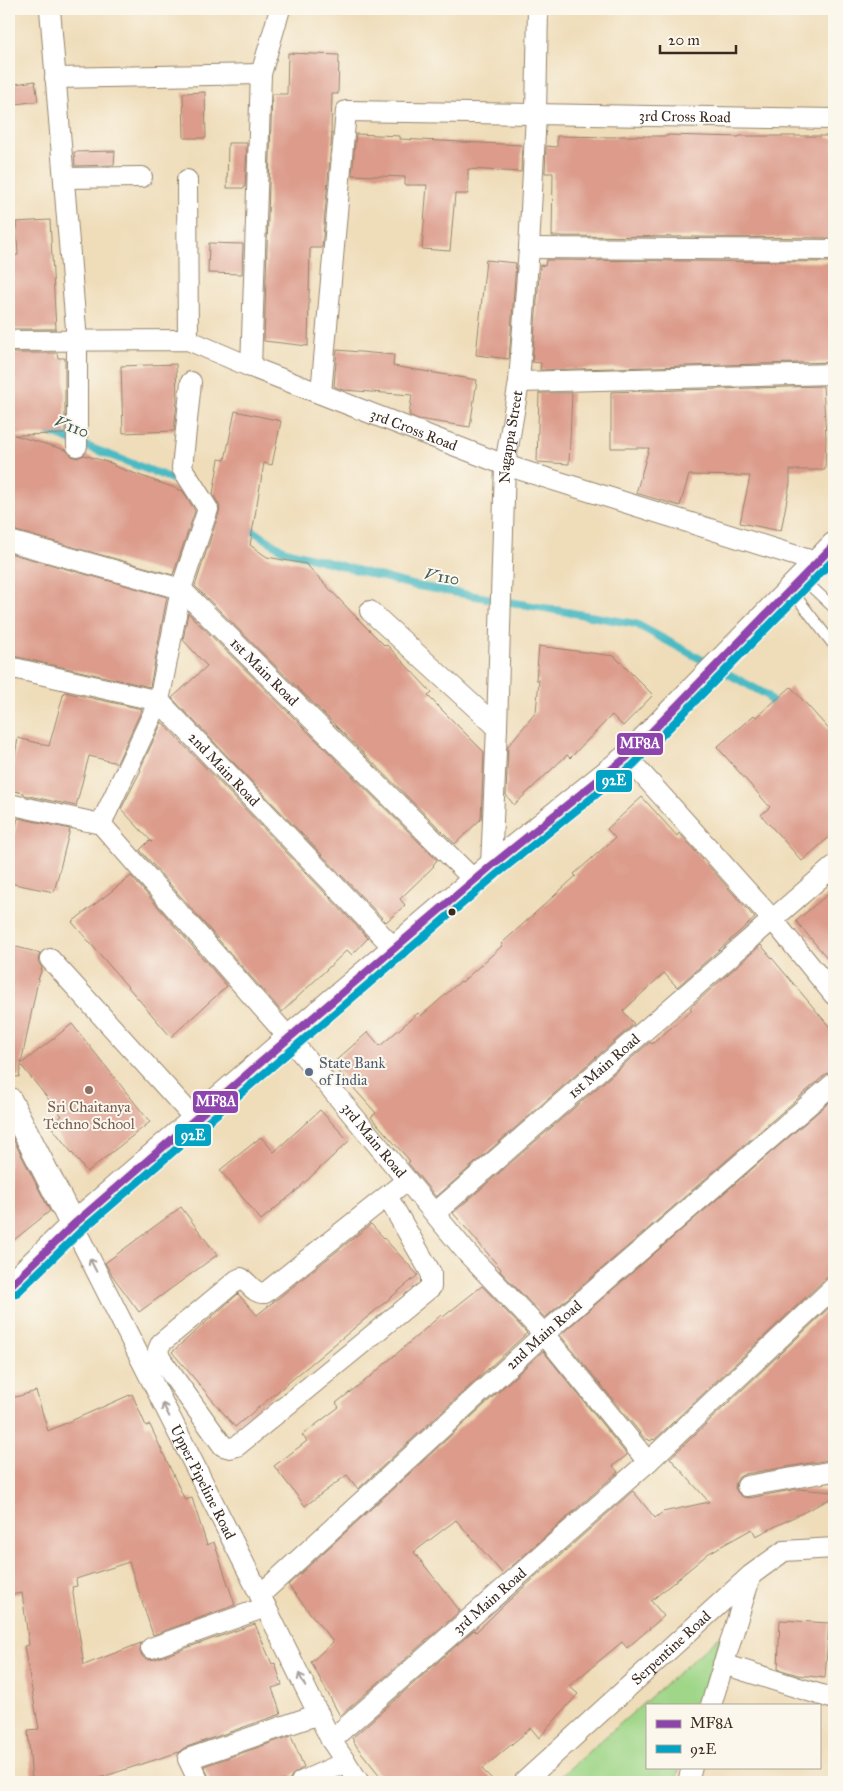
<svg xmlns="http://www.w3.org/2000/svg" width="843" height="1791" font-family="'IM FELL Great Primer',serif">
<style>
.green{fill:#9fd688;stroke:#6d8053}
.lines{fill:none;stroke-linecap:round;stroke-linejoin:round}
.stream{stroke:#4bbac3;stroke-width:8}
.building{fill:#dc9b8b}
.service-casing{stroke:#95846c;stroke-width:12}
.minor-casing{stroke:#95846c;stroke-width:22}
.tertiary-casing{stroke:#95846c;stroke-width:27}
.service{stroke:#fff;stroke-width:10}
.minor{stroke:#fff;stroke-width:20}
.tertiary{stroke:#fff;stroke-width:25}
.bus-1-casing{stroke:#fbf7ec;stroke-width:11}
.bus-2-casing{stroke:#fbf7ec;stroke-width:11}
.bus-1{stroke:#8e44ad;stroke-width:8}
.bus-2{stroke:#03a3c5;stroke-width:8}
.oneway{stroke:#a79f9a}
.bus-dot{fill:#3b2a1e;stroke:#fbf7ec;stroke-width:2}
.service-dot{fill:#5c6f8a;stroke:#fbf7ec;stroke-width:2}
.education-dot{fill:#8d6e63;stroke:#fbf7ec;stroke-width:2}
.labels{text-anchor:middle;stroke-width:4;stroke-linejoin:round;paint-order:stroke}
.street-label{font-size:15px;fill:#3b2a1e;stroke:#fbf7ec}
.service-label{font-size:15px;fill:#4e5e75;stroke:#fbf7ec;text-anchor:start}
.education-label{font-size:15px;fill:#785e54;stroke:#fbf7ec}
.water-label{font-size:16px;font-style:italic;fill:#415c58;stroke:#fbf7ec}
.line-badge{stroke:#fbf7ec;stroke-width:2}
.badge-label{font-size:14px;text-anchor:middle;font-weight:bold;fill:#fff}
</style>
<rect width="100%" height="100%" fill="#fbf7ec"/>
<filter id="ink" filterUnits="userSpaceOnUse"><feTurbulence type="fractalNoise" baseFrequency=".02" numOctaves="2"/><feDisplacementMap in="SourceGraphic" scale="10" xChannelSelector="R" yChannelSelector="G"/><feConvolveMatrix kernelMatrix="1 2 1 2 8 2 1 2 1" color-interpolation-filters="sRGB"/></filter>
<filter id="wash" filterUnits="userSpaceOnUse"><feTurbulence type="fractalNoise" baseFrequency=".0096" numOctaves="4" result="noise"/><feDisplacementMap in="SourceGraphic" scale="20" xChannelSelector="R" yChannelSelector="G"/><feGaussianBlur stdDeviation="1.12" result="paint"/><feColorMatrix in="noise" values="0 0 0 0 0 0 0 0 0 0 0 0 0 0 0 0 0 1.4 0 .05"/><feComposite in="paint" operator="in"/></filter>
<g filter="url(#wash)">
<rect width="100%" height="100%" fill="#efddba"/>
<path class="green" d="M721 1635 699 1705H647V1767H680L675 1782H554Z"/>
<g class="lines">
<path class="stream" d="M47 431 175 480 189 489
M244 525 283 550 412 585 636 624 767 695 778 711"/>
</g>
<g id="blocks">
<path class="building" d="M288 53 339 55 338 94H332L331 133H332L322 248H310L308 346 264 341 272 94H287Z
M35 81 38 101 9 105V85Z
M205 92 206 138H184L183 93Z
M356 134 400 136V139L522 145 521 172 468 169V194H455L450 251 422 249 427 185H405V177L352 175Z
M668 135 739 137V136H828V138H834V238L552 236 553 173H545L546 146 557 147V136L616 137V136H668Z
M228 143H247L245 188H227Z
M115 151 114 165 75 166 74 152Z
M50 220 56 329H9V256L18 255 16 222Z
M209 243 243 244 242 274 208 273Z
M486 260 516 263 509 359 476 355Z
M546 260 834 262V362L540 370 541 363 532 362 540 265 545 266Z
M337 350 394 355 393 366 477 380 470 427 418 419 409 415 412 395 343 390 334 386Z
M9 353H57L58 358H65V434L14 435 66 450 72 456 77 458 84 455 114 464V466L183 491 195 511 173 575 9 529V434H10Z
M176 364 177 401 174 431 123 433 121 366Z
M823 386 826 437 825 470H790V483L781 531 740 523 750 476 689 475 680 506 636 493 649 448H611V392Z
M539 393H572L569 464 537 462Z
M235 411 281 421 272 465 264 463 250 545 267 557 306 564 358 619 385 646 387 645 432 693 428 696 484 752 481 819 455 844 195 586 219 513 220 507 213 494 219 459 225 460Z
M9 553 167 597 150 687 9 655Z
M188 613 437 860 433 865 434 866 400 899 405 905 386 922 172 698 207 666 183 640Z
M539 646 614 656 653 695 623 726 612 715 570 758 567 755 514 805 506 795 508 746 536 712 539 680H536Z
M791 687 834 735V833L802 861 761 815 770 807 717 747 754 715 756 717Z
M64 692 142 709 117 763 89 756 76 806 24 795V793L9 790 18 738 49 746Z
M162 722 368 938 352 955 347 950 282 1012 140 850 149 841 152 842 121 809 141 770 140 769Z
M642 797 677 836 679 833 755 918 677 987 664 973 623 1011 634 1024 436 1197 408 1163 410 1161 371 1117 376 1113 332 1064 368 1032 380 1046 418 1013 421 1016 461 981 462 982 503 945 501 944 576 876 574 874 615 838 607 829Z
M18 818 70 829 54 892 9 883V859Z
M131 876 227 986 171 1037 72 922Z
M834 889V966L796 921Z
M9 945 40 953 38 961 42 968 38 980 21 1064 72 1024 150 1122 87 1172 50 1125 62 1116 21 1065 19 1077 9 1076Z
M761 945 834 1032V1071L826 1074 545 1318 500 1271 501 1269 453 1213 650 1042 652 1044 692 1010 690 1008 693 1005Z
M834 1098V1275L826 1278 654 1440 653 1439 650 1441 648 1439 646 1440 560 1335Z
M320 1110 349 1141 301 1186V1187L261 1220 220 1170 261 1137 274 1152Z
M9 1131 50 1211 9 1244Z
M181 1207 217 1255 139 1312 112 1275 105 1263Z
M371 1224 418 1275 235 1427 172 1352 238 1294 257 1315Z
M482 1286 527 1333 358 1489 347 1475 305 1506 274 1466 307 1441 302 1435 339 1407 336 1403 371 1376 441 1315 443 1317Z
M834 1303V1459L745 1474 739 1477 736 1482 735 1488 738 1493 743 1497 749 1498 798 1489 834 1492V1497L756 1536 752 1529 709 1553 651 1601 664 1616 627 1648 622 1642 569 1686 578 1694 539 1738 531 1728 482 1769 495 1782H385L357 1747 352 1738 474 1630 476 1632 506 1603 633 1491 655 1518 663 1512 709 1502 670 1458Z
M543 1351 627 1455 613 1466 618 1472 503 1574 456 1520 414 1552 460 1611 340 1716 311 1662 333 1642 288 1585Z
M36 1391 48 1431 132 1394 146 1426 150 1425 185 1500 192 1498 207 1545 214 1542 235 1605 153 1635 129 1562 76 1579 77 1586 72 1587 84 1665 141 1643 140 1652 143 1657 148 1660 155 1659 255 1624 272 1664 275 1663 282 1685 272 1688 281 1714 184 1748 179 1752 87 1782H32L28 1730 39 1729 24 1646 29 1645 22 1593 11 1595 9 1582V1399Z
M780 1620 829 1623 825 1678 798 1675 778 1669Z
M291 1736 304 1767 292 1775 289 1781 211 1782 204 1766Z"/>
</g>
</g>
<g filter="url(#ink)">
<use href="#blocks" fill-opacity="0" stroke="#95846c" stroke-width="1"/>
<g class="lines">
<g class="service-casing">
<path id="service" d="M802 578 834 608
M791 590 832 643"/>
</g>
<g class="minor-casing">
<g id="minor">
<path d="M50 9 77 341V446"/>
<path d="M55 78 261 74"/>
<path d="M64 178 142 177"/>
<path d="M187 180 188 340"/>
<path d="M529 248 834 250"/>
<path id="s1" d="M9 341 188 340 251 367 505 465 816 562"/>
<path d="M251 367 261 74 280 9"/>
<path d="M519 382 834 374"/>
<path id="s2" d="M321 393 346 111 834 119"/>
<path id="s3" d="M9 541 181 589 475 881"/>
<path d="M370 611 497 727"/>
<path id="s4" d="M9 667 159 701 394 948"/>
<path d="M627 757 773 920 834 995"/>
<path id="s5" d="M9 804 101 824 289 1038 467 1253 544 1334 648 1462"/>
<path d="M101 824 159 701 181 589 208 509 182 468 191 382"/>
<path id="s6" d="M491 866 497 727 505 465 519 382 529 248 536 114 538 9"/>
<path d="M50 959 195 1119"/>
<path d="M387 1196 431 1273V1287L237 1446 230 1448 223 1446 160 1358 158 1350 161 1343 237 1280 241 1278C250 1284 254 1294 265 1293L387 1196 407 1180"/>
<path id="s7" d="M435 1213 834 866"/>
<path id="s8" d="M73 1225 260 1595 331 1740 359 1782"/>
<path d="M747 1486 834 1471"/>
<path id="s9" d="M260 1595 544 1334 834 1083"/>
<path d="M151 1648 266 1607"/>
<path d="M723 1664 834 1699"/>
<path d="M711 1705 750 1578"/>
<path id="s10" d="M331 1740 648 1462 834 1287"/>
<path d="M199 1782 188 1759 319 1714"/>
<path d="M301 1782 346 1762"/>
<path id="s11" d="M524 1782 751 1575 784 1551 834 1548"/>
<path d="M688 1782 692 1767"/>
</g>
</g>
<g class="tertiary-casing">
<path id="tertiary" d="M9 1100 73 1225
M9 1287 73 1225 289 1038 491 866 627 757 834 545"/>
</g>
<use href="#service" class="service"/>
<use href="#minor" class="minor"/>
<use href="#tertiary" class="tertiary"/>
<g class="bus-1-casing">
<path id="bus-1" d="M9 1287 73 1225 289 1038 491 866 627 757 834 545"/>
</g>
<g class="bus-2-casing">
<path id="bus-2" d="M16 1294 80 1232 296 1046 497 874 633 765 834 559"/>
</g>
<use href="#bus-1" class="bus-1"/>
<use href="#bus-2" class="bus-2"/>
</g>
<defs><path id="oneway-shaft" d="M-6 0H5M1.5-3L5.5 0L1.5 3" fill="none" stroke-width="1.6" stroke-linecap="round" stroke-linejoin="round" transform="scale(1.25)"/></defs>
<g class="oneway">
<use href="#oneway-shaft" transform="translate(93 1265) rotate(-117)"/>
<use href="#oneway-shaft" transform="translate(166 1410) rotate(-117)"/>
<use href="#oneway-shaft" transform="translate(302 1680) rotate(-116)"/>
</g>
</g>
<circle class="bus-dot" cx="452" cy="912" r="4.5"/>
<circle class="service-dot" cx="309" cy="1072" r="5"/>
<circle class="education-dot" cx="89" cy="1090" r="5"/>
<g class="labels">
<g class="street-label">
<text dy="5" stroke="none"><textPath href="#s2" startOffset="622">3rd Cross Road</textPath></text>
<text dy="5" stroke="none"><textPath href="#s1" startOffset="422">3rd Cross Road</textPath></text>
<text dy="5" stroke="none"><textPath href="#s6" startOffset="430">Nagappa Street</textPath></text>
<text dy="5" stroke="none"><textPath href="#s3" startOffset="296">1st Main Road</textPath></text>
<text dy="5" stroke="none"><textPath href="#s4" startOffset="248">2nd Main Road</textPath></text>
<text dy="5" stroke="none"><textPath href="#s7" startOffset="224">1st Main Road</textPath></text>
<text dy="5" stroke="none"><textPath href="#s5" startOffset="512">3rd Main Road</textPath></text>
<text dy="5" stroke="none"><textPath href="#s9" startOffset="385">2nd Main Road</textPath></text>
<text dy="5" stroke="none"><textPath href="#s8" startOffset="288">Upper Pipeline Road</textPath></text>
<text dy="5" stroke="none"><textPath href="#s10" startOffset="211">3rd Main Road</textPath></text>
<text dy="5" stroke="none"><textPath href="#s11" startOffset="199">Serpentine Road</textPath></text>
</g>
<g class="service-label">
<text x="319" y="1068">State Bank<tspan x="319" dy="17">of India</tspan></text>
</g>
<g class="education-label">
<text x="89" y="1112">Sri Chaitanya<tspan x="89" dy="17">Techno School</tspan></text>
</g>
<g class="water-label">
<text transform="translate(72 426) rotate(21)" y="6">V110</text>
<text transform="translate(442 576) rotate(10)" y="6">V110</text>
</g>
</g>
<g class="line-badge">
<rect x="616" y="732" width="48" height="24" rx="5" fill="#8e44ad"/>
<rect x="595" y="769" width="38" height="24" rx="5" fill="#03a3c5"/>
<rect x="192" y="1090" width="47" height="24" rx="5" fill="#8e44ad"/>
<rect x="174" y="1123" width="38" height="24" rx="5" fill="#03a3c5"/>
</g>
<g class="badge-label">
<text x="640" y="748">MF8A</text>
<text x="614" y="785">92E</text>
<text x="216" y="1106">MF8A</text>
<text x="193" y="1140">92E</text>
</g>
<rect width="843" height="1791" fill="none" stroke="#fbf7ec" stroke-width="30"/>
<rect x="646" y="1704" width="175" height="65" fill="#fbf7ec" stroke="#aea59a"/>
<rect x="656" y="1720" width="25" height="8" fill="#8e44ad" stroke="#aea59a"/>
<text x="690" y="1728" font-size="15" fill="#3b2a1e">MF8A</text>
<rect x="656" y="1745" width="25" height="8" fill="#03a3c5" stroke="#aea59a"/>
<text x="690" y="1754" font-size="15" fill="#3b2a1e">92E</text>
<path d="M660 45v8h76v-8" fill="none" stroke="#3b2a1e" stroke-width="2.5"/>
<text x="668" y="45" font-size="15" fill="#3b2a1e" stroke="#fbf7ec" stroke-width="4" paint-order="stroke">20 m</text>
</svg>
